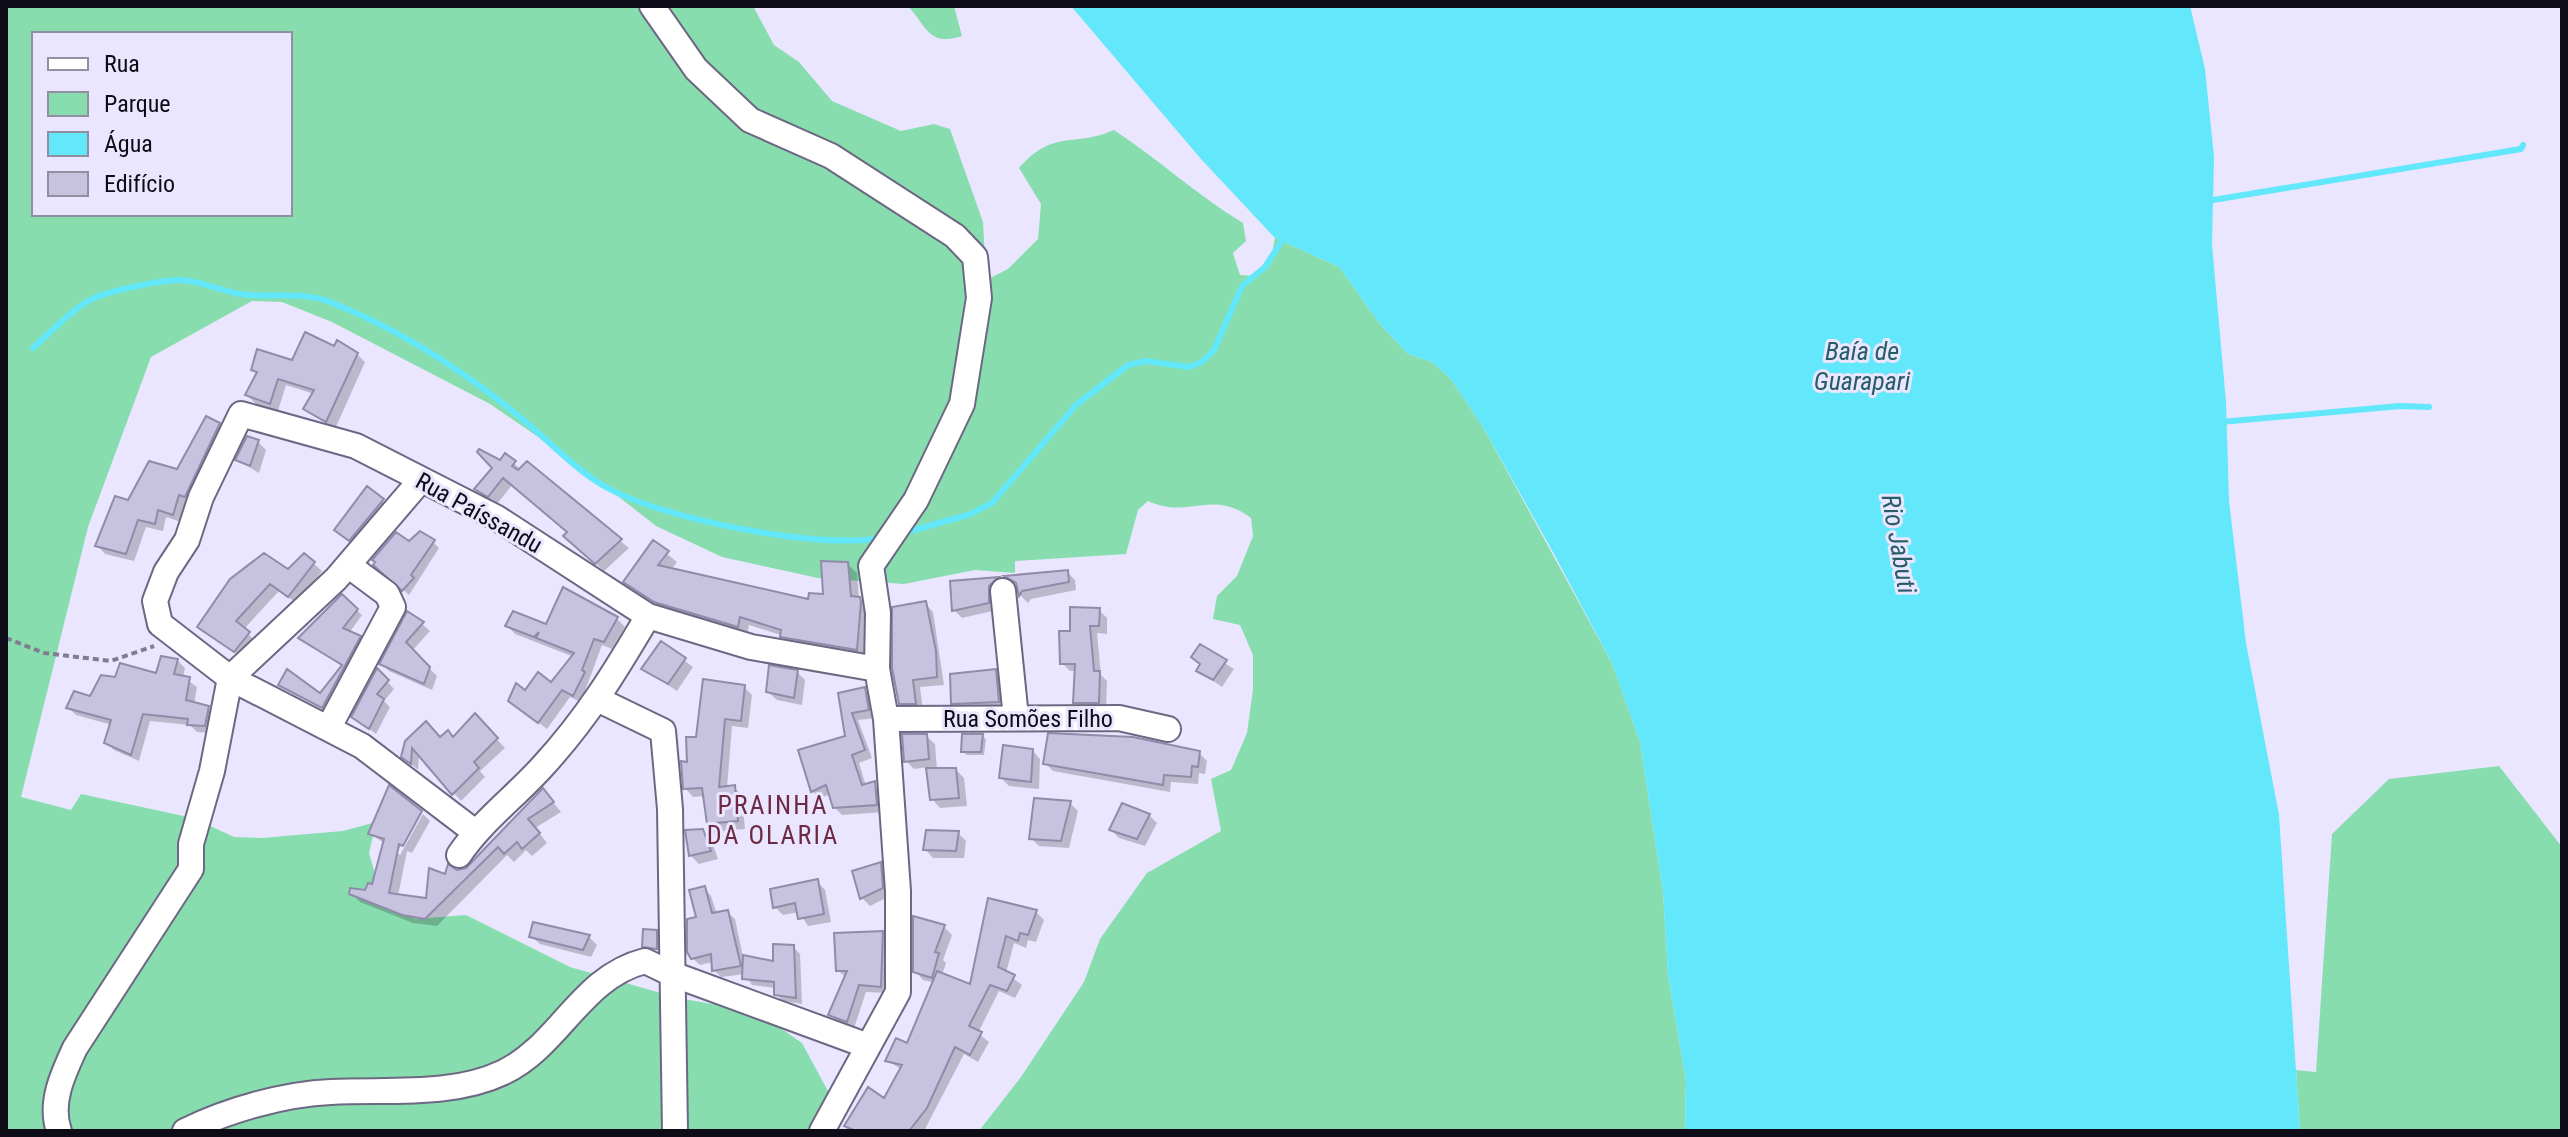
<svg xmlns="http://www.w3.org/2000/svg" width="2568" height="1137" font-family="'Roboto Condensed',sans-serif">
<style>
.green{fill:#88ddaf;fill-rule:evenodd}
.water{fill:#63e7fa}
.shadow{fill:#0003}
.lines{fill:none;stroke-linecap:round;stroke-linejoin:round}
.stream{stroke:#63e7fa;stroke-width:6}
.building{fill:#c6c2e0;stroke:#908ba8;stroke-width:2}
.street-casing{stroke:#6c6883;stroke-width:28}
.path{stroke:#807d8f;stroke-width:4;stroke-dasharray:6 4;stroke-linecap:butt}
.street{stroke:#fff;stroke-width:24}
.labels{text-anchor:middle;stroke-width:6;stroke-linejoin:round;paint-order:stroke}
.street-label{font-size:24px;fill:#0e0c16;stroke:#eae6ff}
.water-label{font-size:26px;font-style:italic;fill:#265d66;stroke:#eae6ff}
.neighbourhood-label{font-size:26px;letter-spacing:2px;fill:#6c2942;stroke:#eae6ff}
</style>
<rect width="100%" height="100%" fill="#eae6ff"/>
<path class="green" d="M6 6H753L774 45 799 62 832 101 901 131 934 124 950 129 983 222 986 280 1008 269 1038 239 1041 204 1019 168C1055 128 1073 148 1114 130 1158 159 1197 195 1243 223L1246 241 1233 253 1240 275 1255 276 1270 265 1275 238 1339 267 1380 324 1408 354 1432 362 1451 379 1483 427 1612 663 1640 742 1663 892 1668 975 1686 1081 1685 1131H979L1021 1077 1084 982 1100 939 1147 873 1221 831 1211 779 1231 770 1247 733 1253 689V655L1240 625 1213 619 1217 596 1237 576 1253 536 1251 518C1211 488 1189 520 1148 501L1138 510 1126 554 1015 561V573L975 570 904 584 818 578 722 557 656 526 573 461 490 404 332 322 282 302 252 301 151 357 88 527 21 797 71 810 81 794 193 818 234 837 262 838 343 831 376 822 369 853 382 898 415 919 466 915 570 967 678 998 757 1012 802 1043 829 1093 825 1111 808 1131H6ZM34 34H290V214H34Z
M908 6H954L962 36C929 47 927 27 908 6Z
M2499 766 2562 847V1131H2300L2296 1070 2316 1072 2332 834 2389 779Z"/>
<path class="water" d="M1071 6H2190L2205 69 2214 157 2212 245 2226 402 2229 501 2246 643 2279 815 2300 1131H1685L1686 1081 1668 975 1663 892 1640 742 1612 663 1554 554 1483 427 1451 379 1432 362 1408 354 1380 324 1339 267 1275 238 1201 159Z"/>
<path class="shadow" d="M335 349 357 354 365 362 335 429 305 409 314 394 286 385 278 411 255 403 247 395 258 375 253 370 293 363Z
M219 424 227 432 181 522 166 517 163 531 146 527 134 561 105 554 97 545 129 502 178 471Z
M258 442 266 450 259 473 238 460Z
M500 462 514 463 521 470 527 464 629 548 604 571 573 544 569 533 512 485 497 504 484 497 477 489Z
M368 489 391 509 358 548 345 538Z
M433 542 439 548 409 595 376 565 410 544Z
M653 543 677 562 671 570 810 602 825 596 847 564 857 573 859 599 869 609 866 659 792 646 781 635 749 625 747 636 666 611 625 582Z
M304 555 322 571 297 603 279 591 243 630 256 641 242 658 199 627 289 571Z
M1067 572 1075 580 1076 590 1031 599 1028 603 1020 595 1018 585 1009 578Z
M998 579 1005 586 997 610 962 618 954 610 952 582Z
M342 597 362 615 349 633 365 643 328 712 280 685 321 695 344 666Z
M925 603 933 612 944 685 920 687 923 711H909L900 703Z
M1099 610 1107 618V634L1097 633 1101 675 1107 681 1106 710 1083 711 1075 702 1077 671H1070L1062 663 1072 633Z
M617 619 625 627 612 649 602 645 581 702 570 697 547 729 510 701 552 685 574 657 515 634 507 625 547 626Z
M422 624 430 631 412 651 437 676 432 690 389 671 382 664Z
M661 643 693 667 677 691 644 669Z
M1200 647 1234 669 1222 687 1199 671Z
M177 660 185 668 183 677 197 687 194 705 208 708 216 716 213 733 197 732 190 725 150 721 139 761 114 750 106 742 112 725 76 715 68 707 90 699 116 680 157 675Z
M378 671 394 689 384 701 390 707 376 734 354 717Z
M995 671 1003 679 1007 710 961 711 953 703Z
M797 672 805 680 802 705 777 700 768 692Z
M744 687 752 695 748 728 732 726 727 788 734 787 742 796 745 829 723 831V838H718L709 830 705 796 693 797 685 788 689 764 697 739Z
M864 690 872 697 876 718 858 720 872 758 859 763 866 786 874 784 882 791 884 812 842 815 834 807 831 794 820 798 812 791 847 737 840 694Z
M475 716 505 748 480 771 485 777 461 801 419 754 418 770 403 756 407 742 453 739Z
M926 736 935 744 937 770H956L964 778 967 806 940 808 932 799 928 767 914 769 906 761Z
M982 736 986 739 984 755H967L963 752Z
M1032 750 1040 759 1039 789 1009 786 1001 778Z
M1199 753 1207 761 1205 774 1199 773 1198 784 1171 782 1170 792 1053 771 1045 763Z
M543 790 561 812 535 828 547 843 532 856 526 850 514 862 507 855 437 926 413 923 360 902 351 893 366 892 374 886 385 844 370 833 420 811 397 853 400 855 423 814 430 821 412 853 407 851 398 896 428 900 447 876 467 870Z
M1070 803 1078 811 1069 848 1039 846 1031 838Z
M1149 815 1157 823 1145 846 1119 838 1111 830Z
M702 831 711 839 718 859 699 864 691 856Z
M958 833 966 841 964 858H933L925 849Z
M880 864 888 872 890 896 870 906 862 898Z
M817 881 825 890 831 922 808 926 799 912 783 915 775 907Z
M704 888 711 896 717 914 727 912 735 919 743 957 775 963 793 947 800 954 802 1004 783 1001 776 994V988L752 985 745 974 721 977 714 970 713 962 700 965 692 958Z
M989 900 1036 912 1044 920 1036 942 1028 940 1026 948 1014 943 1006 973 1022 985 1015 998 999 991 978 1033 989 1042 978 1062 964 1054 924 1131H845L869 1090 884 1101 902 1070 887 1060 908 1046 935 983 923 980 915 971 944 927 952 935 943 960 946 963 942 975 972 986Z
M534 924 589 937 597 945 591 957 540 944 531 936Z
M656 932 660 936V951L644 946Z
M882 933 890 940 888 993 866 992 854 1028 838 1022 830 1015 846 978 838 970Z"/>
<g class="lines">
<path class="stream" d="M2207 201 2521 149 2523 145
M33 348C50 333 68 313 88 301 103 292 164 279 182 280 201 281 221 291 240 294 271 299 299 290 330 302 397 328 459 368 515 413 544 436 572 467 604 486 658 518 819 550 880 538
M2221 422 2400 406 2429 407
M903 533 968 515 992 503 1076 405 1128 365 1146 361 1189 367 1202 362 1214 350 1242 286 1265 267 1285 236"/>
</g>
<path class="building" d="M305 332 334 346 337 340 358 353 326 422 303 409 314 390 278 379 270 404 245 395 257 372 251 370 257 349 292 360Z
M206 416 220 423 185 497 179 495 173 515 158 510 155 524 138 520 126 554 95 546 115 496 128 500 149 461 177 469Z
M247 436 259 440 250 466 235 460Z
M479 449 500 460 505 453 516 461 512 466 518 470 527 461 622 539 595 564 563 536 567 532 503 478 488 497 474 489 492 468 477 452Z
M367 486 384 499 349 541 334 530Z
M420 531 435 540 411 575 414 578 402 591 373 565 375 562 372 560 396 532 409 541Z
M653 540 669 551 658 565 808 599 809 593 823 594 821 561 848 562 851 596 860 597 861 602 857 650 780 637 781 630 740 617 738 627 654 602 623 582Z
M264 553 288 569 304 553 315 562 288 597 270 584 236 621 250 632 234 652 197 627 230 579Z
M1068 570 1069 582 1022 591 1019 596 1016 583 1004 576Z
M999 577 989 586V603L952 611 950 581Z
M563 587 618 617 604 642 594 639 582 670 585 672 573 696 562 690 538 723 508 701 516 683 525 690 538 672 551 682 574 653 536 638 539 632 534 637 505 626 513 611 546 624Z
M342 594 358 609 343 628 361 636 322 708 278 685 287 669 320 693 342 665 298 638Z
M926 601 936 651 937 677 913 680 916 704H899L892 668V607Z
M1070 607 1100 608 1099 626H1090L1094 671H1100L1099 703H1073L1075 664H1060L1059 631H1070Z
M407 611 424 622 406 642 430 667 424 684 379 664Z
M661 641 686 658 668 684 641 669Z
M1200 644 1227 660 1213 680 1196 671 1200 664 1191 657Z
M161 656 178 659 174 674 190 677 186 700 209 706 205 726 187 725 188 719 143 714 131 755 104 743 111 720 66 708 74 691 90 696 101 675 115 677 120 663 156 673Z
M769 665 798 670 794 698 766 692Z
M377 668 389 680 377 694 384 699 369 729 351 717Z
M996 669 999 702 951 704 950 674Z
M703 679 745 685 741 721 725 719 719 787 735 785 738 821 716 823 715 831H708L702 788 683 789 681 761 687 762 686 737H696Z
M865 687 869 710 852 713 865 750 852 755 862 785 875 781 877 805 833 808 826 785 811 792 798 750 845 736 838 693Z
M475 713 498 738 474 762 479 768 452 795 412 748 411 764 401 757 405 741 426 721 440 737 448 730 453 737Z
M1048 733 1133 737 1200 751 1198 767 1192 766 1191 777 1164 775 1163 785 1043 764Z
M902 734H927L929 759 904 762Z
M962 734H983L981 752H961Z
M1003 745 1033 749 1031 782 999 778Z
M926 768H956L959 798 930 800Z
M389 785 422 811 403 846 399 844 389 893 426 898 429 868 445 874 448 864 457 870 466 868 543 788 554 802 528 819 540 833 522 849 517 842 504 854 498 847 425 919 402 915 349 894 350 888 365 890 368 883 372 884 384 839 368 834Z
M1034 798 1071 801 1061 841 1029 839Z
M1122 803 1150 814 1137 839 1109 830Z
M703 829 711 851 689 856 685 830Z
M926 830 959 831 956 851 923 850Z
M881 862 883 888 860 899 852 871Z
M818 879 824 914 798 919 795 903 773 908 770 889Z
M705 886 712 913 728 910 741 966 712 971 711 954 691 959 687 952V919L696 917 689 890Z
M988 898 1037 910 1028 935 1020 933 1018 941 1006 936 998 967 1015 975 1007 991 990 985 969 1026 982 1032 970 1055 955 1047 927 1108 909 1131H856L844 1126 868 1087 884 1098 902 1065 885 1061 896 1038 907 1043 937 971 970 984Z
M913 916 945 925 935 952 939 953 932 978 913 972Z
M533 922 590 935 583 950 529 937Z
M643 929 657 930V949L642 947Z
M883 931 881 987 859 985 847 1022 828 1015 847 971H836L834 933Z
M773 944 794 945 796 998 774 995V982L742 979 743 955 773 961Z"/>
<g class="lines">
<g class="street-casing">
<path id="street" d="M652 6 696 69 750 120 831 156 955 236 975 257 979 298 962 404 916 500 871 566 878 613 877 669 886 719 898 891V992L822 1131
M1003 591 1016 718
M599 700 663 731 670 809 675 1131
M886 719 1119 718 1168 729
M329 727 393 607 387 594 348 565
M475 832 362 746 230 678 160 624 155 601 166 572 187 540 201 497 241 414 356 446 497 518 648 616 751 647 877 669
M459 855C482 821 515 797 543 766 587 718 615 672 648 616
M59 1131C49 1103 63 1074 75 1048L191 869V844L212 771 230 678 336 579 420 481
M185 1131C228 1110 284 1094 331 1092 388 1089 452 1097 504 1072 560 1045 581 977 645 961L672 974 868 1046"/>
</g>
<path class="path" d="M6 638 44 653 111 661 154 646"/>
<use href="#street" class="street"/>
</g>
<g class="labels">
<g class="street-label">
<text transform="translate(479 513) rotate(29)" y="8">Rua Paíssandu</text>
<text x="1028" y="727">Rua Somões Filho</text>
</g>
<g class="water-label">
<text x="1862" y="360">Baía de<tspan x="1862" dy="30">Guarapari</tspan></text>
<text transform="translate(1899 544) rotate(80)" y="9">Rio Jabuti</text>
</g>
<g class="neighbourhood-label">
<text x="773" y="814">PRAINHA<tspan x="773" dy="30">DA OLARIA</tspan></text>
</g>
</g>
<rect width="2568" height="1137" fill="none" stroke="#0e0c16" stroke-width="16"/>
<rect x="32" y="32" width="260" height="184" fill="#eae6ff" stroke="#928fa2" stroke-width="2"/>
<rect x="48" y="58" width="40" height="12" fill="#ffffff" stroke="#928fa2" stroke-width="2"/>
<text x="104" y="72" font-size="24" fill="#0e0c16">Rua</text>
<rect x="48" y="92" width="40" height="24" fill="#88ddaf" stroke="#928fa2" stroke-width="2"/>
<text x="104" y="112" font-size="24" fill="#0e0c16">Parque</text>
<rect x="48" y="132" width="40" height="24" fill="#63e7fa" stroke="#928fa2" stroke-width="2"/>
<text x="104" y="152" font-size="24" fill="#0e0c16">Água</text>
<rect x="48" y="172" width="40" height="24" fill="#c6c2e0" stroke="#928fa2" stroke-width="2"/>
<text x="104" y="192" font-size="24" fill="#0e0c16">Edifício</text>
</svg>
